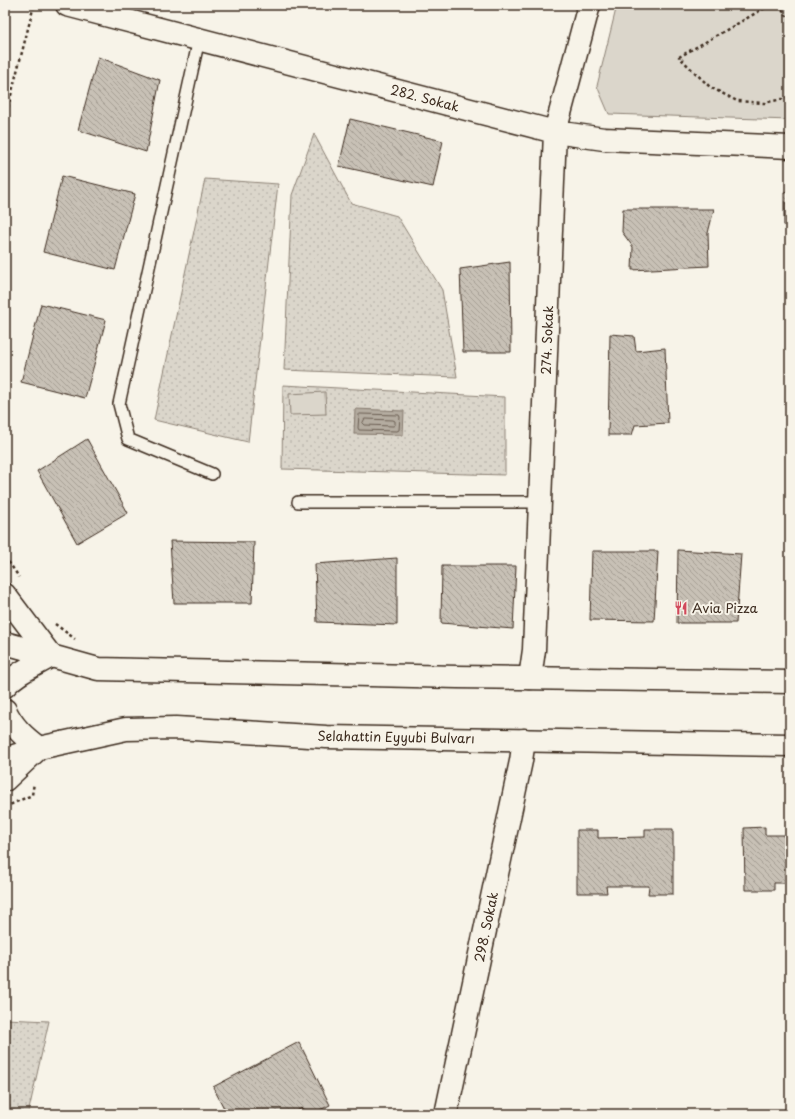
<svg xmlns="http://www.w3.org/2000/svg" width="795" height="1119" font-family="'Playpen Sans',sans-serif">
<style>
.grass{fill:url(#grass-dots);stroke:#8b8074}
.green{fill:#dbd6cb;stroke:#8b8074}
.water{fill:#b4aca0;stroke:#84786c}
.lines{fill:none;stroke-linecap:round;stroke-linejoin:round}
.shore{stroke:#6b5e52;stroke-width:1}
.building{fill:url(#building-back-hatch);stroke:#3b2a1e}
.lane-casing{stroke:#3b2a1e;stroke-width:14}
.street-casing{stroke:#3b2a1e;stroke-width:25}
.secondary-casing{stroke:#3b2a1e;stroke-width:25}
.primary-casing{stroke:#3b2a1e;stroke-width:25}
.path{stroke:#3b2a1e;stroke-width:2.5;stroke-dasharray:3 3;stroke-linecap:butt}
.lane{stroke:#f7f3e8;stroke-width:11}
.street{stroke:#f7f3e8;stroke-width:22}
.secondary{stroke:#f7f3e8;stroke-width:22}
.primary{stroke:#f7f3e8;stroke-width:22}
.labels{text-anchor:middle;stroke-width:4;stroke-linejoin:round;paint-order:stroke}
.street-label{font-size:13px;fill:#3b2a1e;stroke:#f7f3e8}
.poi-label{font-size:13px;fill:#3b2a1e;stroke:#f7f3e8;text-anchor:start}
</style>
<defs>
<pattern id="grass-dots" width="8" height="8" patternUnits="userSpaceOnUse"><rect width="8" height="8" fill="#dbd6cb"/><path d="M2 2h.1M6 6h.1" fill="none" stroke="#bdb8ae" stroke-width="1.8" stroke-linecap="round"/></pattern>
<pattern id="building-back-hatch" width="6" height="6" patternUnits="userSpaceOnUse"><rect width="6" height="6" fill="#c8c1b6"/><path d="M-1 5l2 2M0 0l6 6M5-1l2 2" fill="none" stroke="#a49d93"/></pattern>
</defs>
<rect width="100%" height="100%" fill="#f7f3e8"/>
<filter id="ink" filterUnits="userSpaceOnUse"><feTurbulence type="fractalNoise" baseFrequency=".025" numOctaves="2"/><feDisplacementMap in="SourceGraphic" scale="8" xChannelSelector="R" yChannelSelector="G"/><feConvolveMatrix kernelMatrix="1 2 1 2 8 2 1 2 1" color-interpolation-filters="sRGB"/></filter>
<g filter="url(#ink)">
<path class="grass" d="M314 134 351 203 397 216 442 290 457 377 284 370 292 195Z
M205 179 278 184 248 442 154 420Z
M283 385 505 397V475L282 469Z
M5 1019 49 1021 28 1114H5Z"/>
<path class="green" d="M617 5H790V120L609 114 597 86Z
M325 392 326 414 290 415 289 394Z"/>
<path class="water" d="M355 409 404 411 403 435 354 434Z"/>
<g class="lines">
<path class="shore" d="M360 414 399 415 400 417 399 430 397 431 359 430 358 428 359 415Z
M365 419 393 420 395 421V425L393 426 365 425 363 423Z"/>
</g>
<path class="building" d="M98 57 160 80 146 152 78 130Z
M350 119 443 141 433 187 339 166Z
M62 176 135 194 115 270 43 252Z
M790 192V225H784V193Z
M623 209H714L708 233 709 266 632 270 633 247 622 232Z
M510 262 511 352H463L460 269Z
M41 304 106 320 85 398 21 382Z
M610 334 634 336 636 351 665 348 668 423 635 425 632 435H608Z
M87 439 128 513 77 543 37 471Z
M170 541 254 542 252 603H174Z
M678 550 741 554 736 623H677Z
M592 551H658L654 621 590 620Z
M397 558V625L317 622 315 564Z
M442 566H516L513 629 441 623Z
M765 827V835H790V883H774V890H745L744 828Z
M645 829H673V894H648L649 886H606L607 893H577V830H598V838L645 837Z
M299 1042 330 1105 312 1114H305L302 1108 291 1114H227L213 1087Z"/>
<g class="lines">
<g class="lane-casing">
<path id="lane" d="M199 39 119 404 128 439 212 474
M298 502H540"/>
</g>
<g class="street-casing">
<path id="street" d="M67 5 555 132 604 139 790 147
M530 678 534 650 555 132 589 5
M446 1114 521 761 524 740"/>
</g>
<g class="secondary-casing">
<path id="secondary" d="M5 595 51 656"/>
</g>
<g class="primary-casing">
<path id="primary" d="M5 643 98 669 457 677 790 682
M5 686C17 672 35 666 51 656
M5 710C13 727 24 737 39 748L5 780
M5 759 39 748 126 729 176 728 326 737 790 745"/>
</g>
<path class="path" d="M770 5 679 57 710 87 737 101 764 103 787 98 790 96
M778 5 790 20
M5 119 34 5
M5 557 19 577
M55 624 75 639
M5 807 32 795 34 783"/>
<use href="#lane" class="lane"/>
<use href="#street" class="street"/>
<use href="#secondary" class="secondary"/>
<use href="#primary" class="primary"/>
</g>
</g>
<defs>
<g id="restaurant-bare" transform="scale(1.08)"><path d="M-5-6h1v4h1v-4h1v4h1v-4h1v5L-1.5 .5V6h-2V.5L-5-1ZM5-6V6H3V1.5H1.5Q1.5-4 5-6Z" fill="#d1495b" stroke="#f7f3e8" stroke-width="2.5" paint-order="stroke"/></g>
</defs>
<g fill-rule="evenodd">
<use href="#restaurant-bare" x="681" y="608"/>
</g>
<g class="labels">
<g class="street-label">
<text transform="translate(425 98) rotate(15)" y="5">282. Sokak</text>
<text transform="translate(547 340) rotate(-88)" y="5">274. Sokak</text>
<text transform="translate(396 737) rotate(1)" y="5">Selahattin Eyyubi Bulvarı</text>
<text transform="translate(486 927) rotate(-78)" y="5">298. Sokak</text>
</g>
<g class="poi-label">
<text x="692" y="613">Avia Pizza</text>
</g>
</g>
<rect width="795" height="1119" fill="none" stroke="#f7f3e8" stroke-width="20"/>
<rect x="10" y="10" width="775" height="1099" fill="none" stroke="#3b2a1e" stroke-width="1.5" filter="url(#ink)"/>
</svg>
